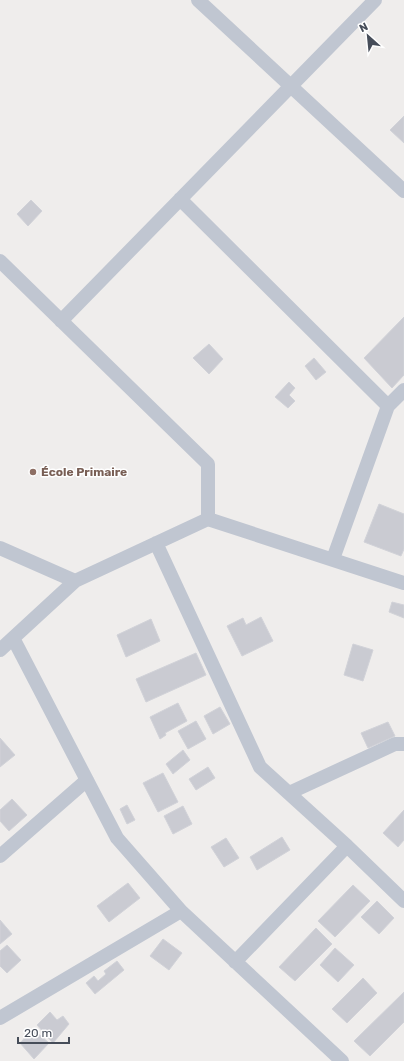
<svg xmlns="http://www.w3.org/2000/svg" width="404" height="1061" font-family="Rubik,sans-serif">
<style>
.building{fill:#cacbd2;stroke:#d1d2d8}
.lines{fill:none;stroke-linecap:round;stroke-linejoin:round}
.minor{stroke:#c0c6d1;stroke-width:14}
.education-dot{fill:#8d6e63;stroke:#fff;stroke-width:1.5}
.labels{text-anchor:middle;stroke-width:3;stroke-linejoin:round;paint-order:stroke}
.education-label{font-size:12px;font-weight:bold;fill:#785e54;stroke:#fff;text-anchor:start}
</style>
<rect width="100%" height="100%" fill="#efedec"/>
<path class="building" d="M404 116V143L390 130Z
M31 200 42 211 28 226 17 214Z
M404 317V375L392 388 364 358Z
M209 344 223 359 209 374 193 358Z
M314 358 326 372 316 380 305 366Z
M289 382 295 388 289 395 295 401 288 408 275 397Z
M379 504 404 514V549L401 556 364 542Z
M392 602 404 605V618L389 612Z
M261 617 273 641 242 656 227 626 243 618 246 625Z
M151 619 160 641 126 657 117 635Z
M353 644 373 650 363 681 344 675Z
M196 653 206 675 146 702 136 679Z
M178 703 187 721 165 733 166 735 160 739 150 717Z
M220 707 230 724 213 734 204 716Z
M196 721 206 739 188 749 178 731Z
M388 722 395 736 368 748 361 733Z
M0 738 15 755 0 767Z
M183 750 190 760 173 774 166 764Z
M208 767 215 778 196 790 189 779Z
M163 773 178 802 158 812 143 783Z
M12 799 27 815 9 831 0 821V810Z
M127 805 135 820 127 824 120 809Z
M183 806 192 824 173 834 164 816Z
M404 810V840L398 847 383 833Z
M282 837 290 850 257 870 250 857Z
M226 838 239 858 224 867 211 847Z
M128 883 140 898 109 922 97 906Z
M353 885 370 901 335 937 318 921Z
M377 901 394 918 379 934 361 917Z
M0 920 12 934 0 944Z
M316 928 332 944 295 981 279 967Z
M163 939 182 953 169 970 150 956Z
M7 945 21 960 7 973 0 966V951Z
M335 948 354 965 338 982 320 965Z
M117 961 124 970 95 994 86 983 94 976 98 981 106 974 104 971Z
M363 978 377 993 347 1023 332 1009Z
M404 992V1022L370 1056 354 1041Z
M50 1012 57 1020 63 1016 69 1024 53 1043 37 1025Z
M33 1029 49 1043 34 1059 20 1043Z"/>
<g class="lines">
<path class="minor" d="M198 0 404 191
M180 199 388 406
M0 261 208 464V519
M61 321 375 0
M156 543 260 767 347 846 404 901
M0 548 75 581 208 519 404 583
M333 559 388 406 404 390
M13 638 117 838 181 911 342 1061
M0 650 75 581
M289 793 395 744H404
M0 856 87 780
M235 962 347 846
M0 1018 181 911"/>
</g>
<circle class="education-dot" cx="33" cy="472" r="4"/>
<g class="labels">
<g class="education-label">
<text x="41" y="476">École Primaire</text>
</g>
</g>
<g transform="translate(368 36) rotate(333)" stroke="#ffffff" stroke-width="3" paint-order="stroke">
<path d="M0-3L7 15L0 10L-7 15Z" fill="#464d59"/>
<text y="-6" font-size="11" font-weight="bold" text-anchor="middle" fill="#464d59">N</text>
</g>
<path d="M18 1037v6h51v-6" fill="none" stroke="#464d59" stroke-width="2"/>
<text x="24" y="1037" font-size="12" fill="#464d59" stroke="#ffffff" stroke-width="3" paint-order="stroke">20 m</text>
</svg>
